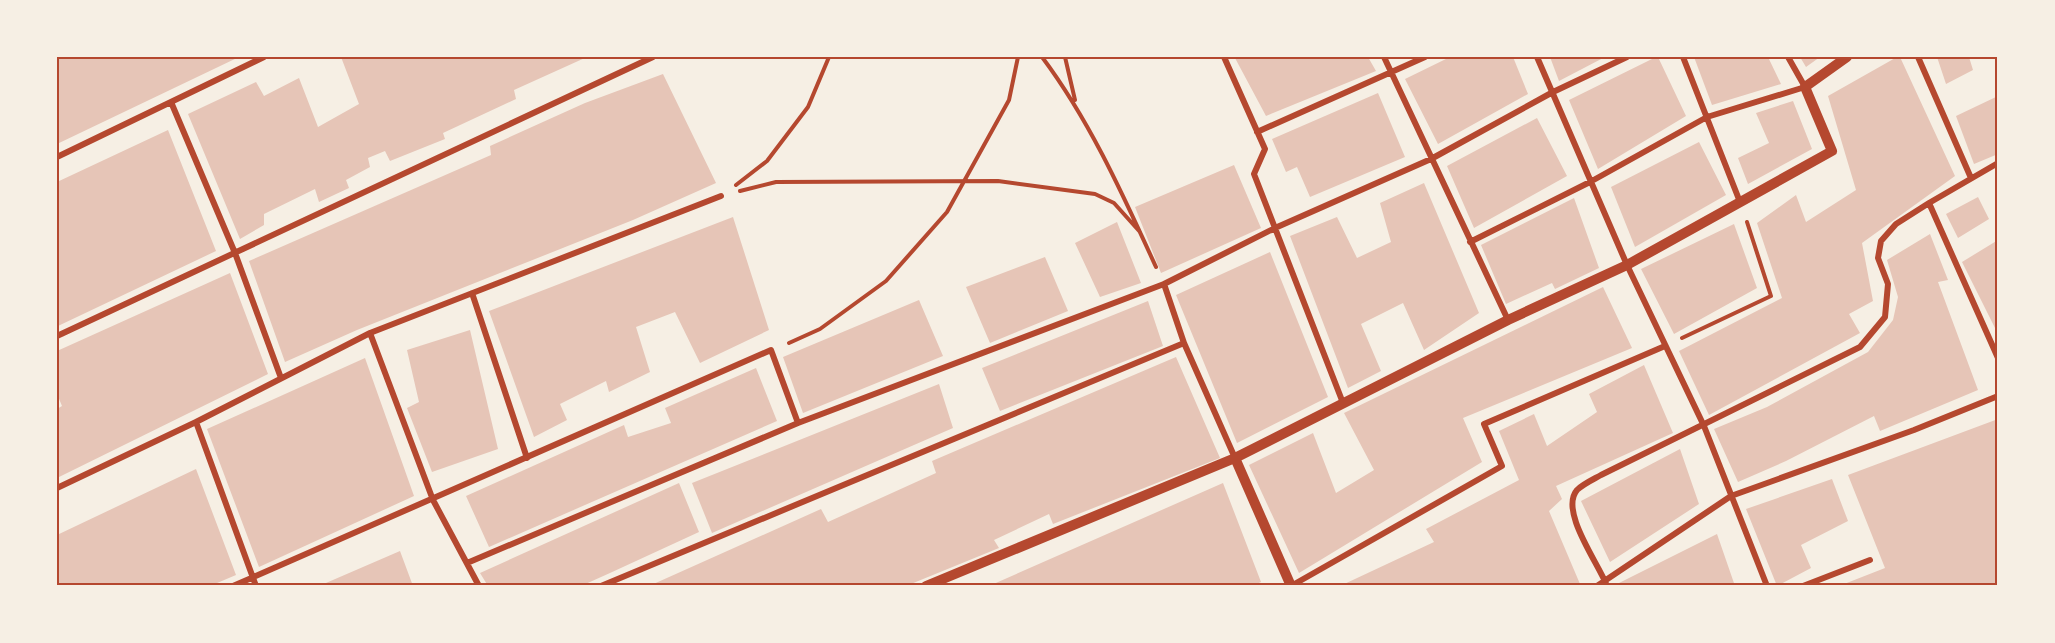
<svg xmlns="http://www.w3.org/2000/svg" width="2055" height="643" font-family="Montserrat,sans-serif">
<style>
.building{fill:#e6c5b7}
.lines{fill:none;stroke-linecap:round;stroke-linejoin:round}
.path{stroke:#b5482f;stroke-width:4}
.minor{stroke:#b5482f;stroke-width:6}
.tertiary{stroke:#b5482f;stroke-width:10}
.neatline{fill:none;stroke:#b5482f;stroke-width:2}
</style>
<rect width="100%" height="100%" fill="#f6efe4"/>
<path class="building" d="M57 57H239L57 144Z
M341 57H587L514 90 516 99 443 133 445 139 390 161 385 151 368 158 370 167 346 180 349 188 319 202 315 189 264 214V225L240 239 188 114 256 82 264 96 299 78 318 127 359 104Z
M1368 57 1376 71 1266 116 1235 58Z
M1450 57H1513L1528 94 1438 144 1405 79Z
M1550 57H1605L1559 81Z
M1656 57H1658L1686 116 1598 169 1569 100Z
M1694 57H1768L1781 84 1712 105Z
M1800 57H1820L1806 67Z
M1897 57H1900L1955 176 1862 243 1873 301 1849 314 1860 333 1709 415 1679 351 1782 298 1757 223 1796 195 1806 222 1856 190 1828 96Z
M1937 57H1969L1973 70 1946 84Z
M663 74 716 183 633 220 357 330 285 362 249 261 491 155 490 146 585 103Z
M1378 93 1405 157 1310 197 1297 167 1286 172 1272 139Z
M1998 96V154L1974 164 1956 116Z
M1793 101 1812 149 1748 184 1738 158 1769 143 1756 113Z
M1537 118 1567 176 1474 228 1447 166Z
M168 130 216 251 58 326 57 182Z
M1699 142 1726 195 1635 247 1611 187Z
M1234 165 1261 228 1161 273 1135 207Z
M1424 183 1479 313 1424 350 1403 303 1361 324 1381 371 1348 388 1290 236 1337 217 1357 258 1391 242 1380 203Z
M1978 197 1989 219 1958 238 1946 214Z
M1574 198 1599 268 1555 289 1552 283 1506 304 1481 245Z
M733 217 769 330 700 363 675 312 636 327 650 372 609 392 606 381 560 404 567 420 534 437 489 311Z
M1117 222 1141 283 1100 297 1075 243Z
M1734 224 1757 288 1674 334 1641 269Z
M1930 234 1948 280 1938 282 1978 390 1880 431 1874 416 1786 461 1738 482 1714 429 1767 407 1868 352 1893 320 1898 297 1887 260Z
M1998 240V334L1962 262Z
M1270 252 1328 397 1237 443 1176 295Z
M1045 257 1068 311 990 343 966 287Z
M230 273 268 374 57 478V409L62 406 57 394V351Z
M1603 287 1632 348 1463 418 1482 462 1299 573 1249 465 1313 433 1336 493 1374 470 1344 413Z
M919 300 943 356 803 413 783 357Z
M1148 301 1163 346 1000 411 982 368Z
M470 330 498 449 432 472 407 408 419 402 407 350Z
M1176 357 1220 458 1053 524 1049 514 994 540 999 548 906 586H649L821 509 828 522 936 473 932 461Z
M365 358 414 496 259 567 207 429Z
M1644 365 1673 433 1556 486 1562 499 1549 511 1580 584 1575 586H1340L1434 542 1426 529 1519 480 1499 431 1534 414 1547 446 1597 412 1589 394Z
M756 368 777 421 489 547 466 496 624 425 628 437 671 423 665 408Z
M939 384 953 428 712 533 692 483Z
M1998 419V586H1839L1885 568 1848 475Z
M1680 449 1699 504 1610 562 1581 501Z
M196 469 236 575 210 586H57V535Z
M1832 479 1848 521 1801 545 1811 568 1777 586 1746 509Z
M679 483 699 532 610 573 581 586H488L480 573Z
M1223 483 1261 582 1252 586H989Z
M1717 534 1735 586H1613Z
M400 551 413 586H319Z"/>
<g class="lines">
<path class="path" d="M1042 57C1090 121 1123 195 1156 267
M1065 57 1075 100
M736 185 767 161 808 107 829 57
M740 191 776 182 998 181 1095 194 1114 203 1140 232
M1682 338 1771 296 1747 222
M789 343 820 329 886 281 947 212 1009 100 1018 57"/>
<path class="minor" d="M1224 57 1265 149 1254 174 1343 403
M1384 57 1508 320
M1537 57 1627 265 1704 426 1767 586
M1683 57 1740 202
M1918 57 1971 178
M171 102 235 253 281 378
M1257 132 1425 57
M57 157 264 57
M1998 163 1929 203 1998 358
M1470 242 1590 182 1707 117 1805 87 1788 57
M1164 284 1275 228 1431 159 1553 92 1627 57
M472 293 527 458
M57 336 653 57
M196 422 370 333
M57 488 196 422 256 586
M467 563 798 423
M233 586 771 350 798 423 1164 284 1184 343 1235 458
M479 586 433 500 370 333 721 196
M601 586 1184 343
M1291 586 1502 466 1484 424 1665 346
M1597 586 1731 496 1914 430 1998 396
M1607 586C1599 564 1559 511 1577 490 1583 484 1594 479 1601 475L1860 347 1885 317 1888 284 1878 258 1881 241 1896 224 1929 203
M1803 586 1870 560"/>
<path class="tertiary" d="M1235 458 1291 586
M926 586 1235 458 1508 320 1627 265 1832 151 1805 87 1847 57"/>
</g>
<rect width="2055" height="643" fill="none" stroke="#f6efe4" stroke-width="117"/>
<rect x="58" y="58" width="1938" height="526" class="neatline"/>
</svg>
